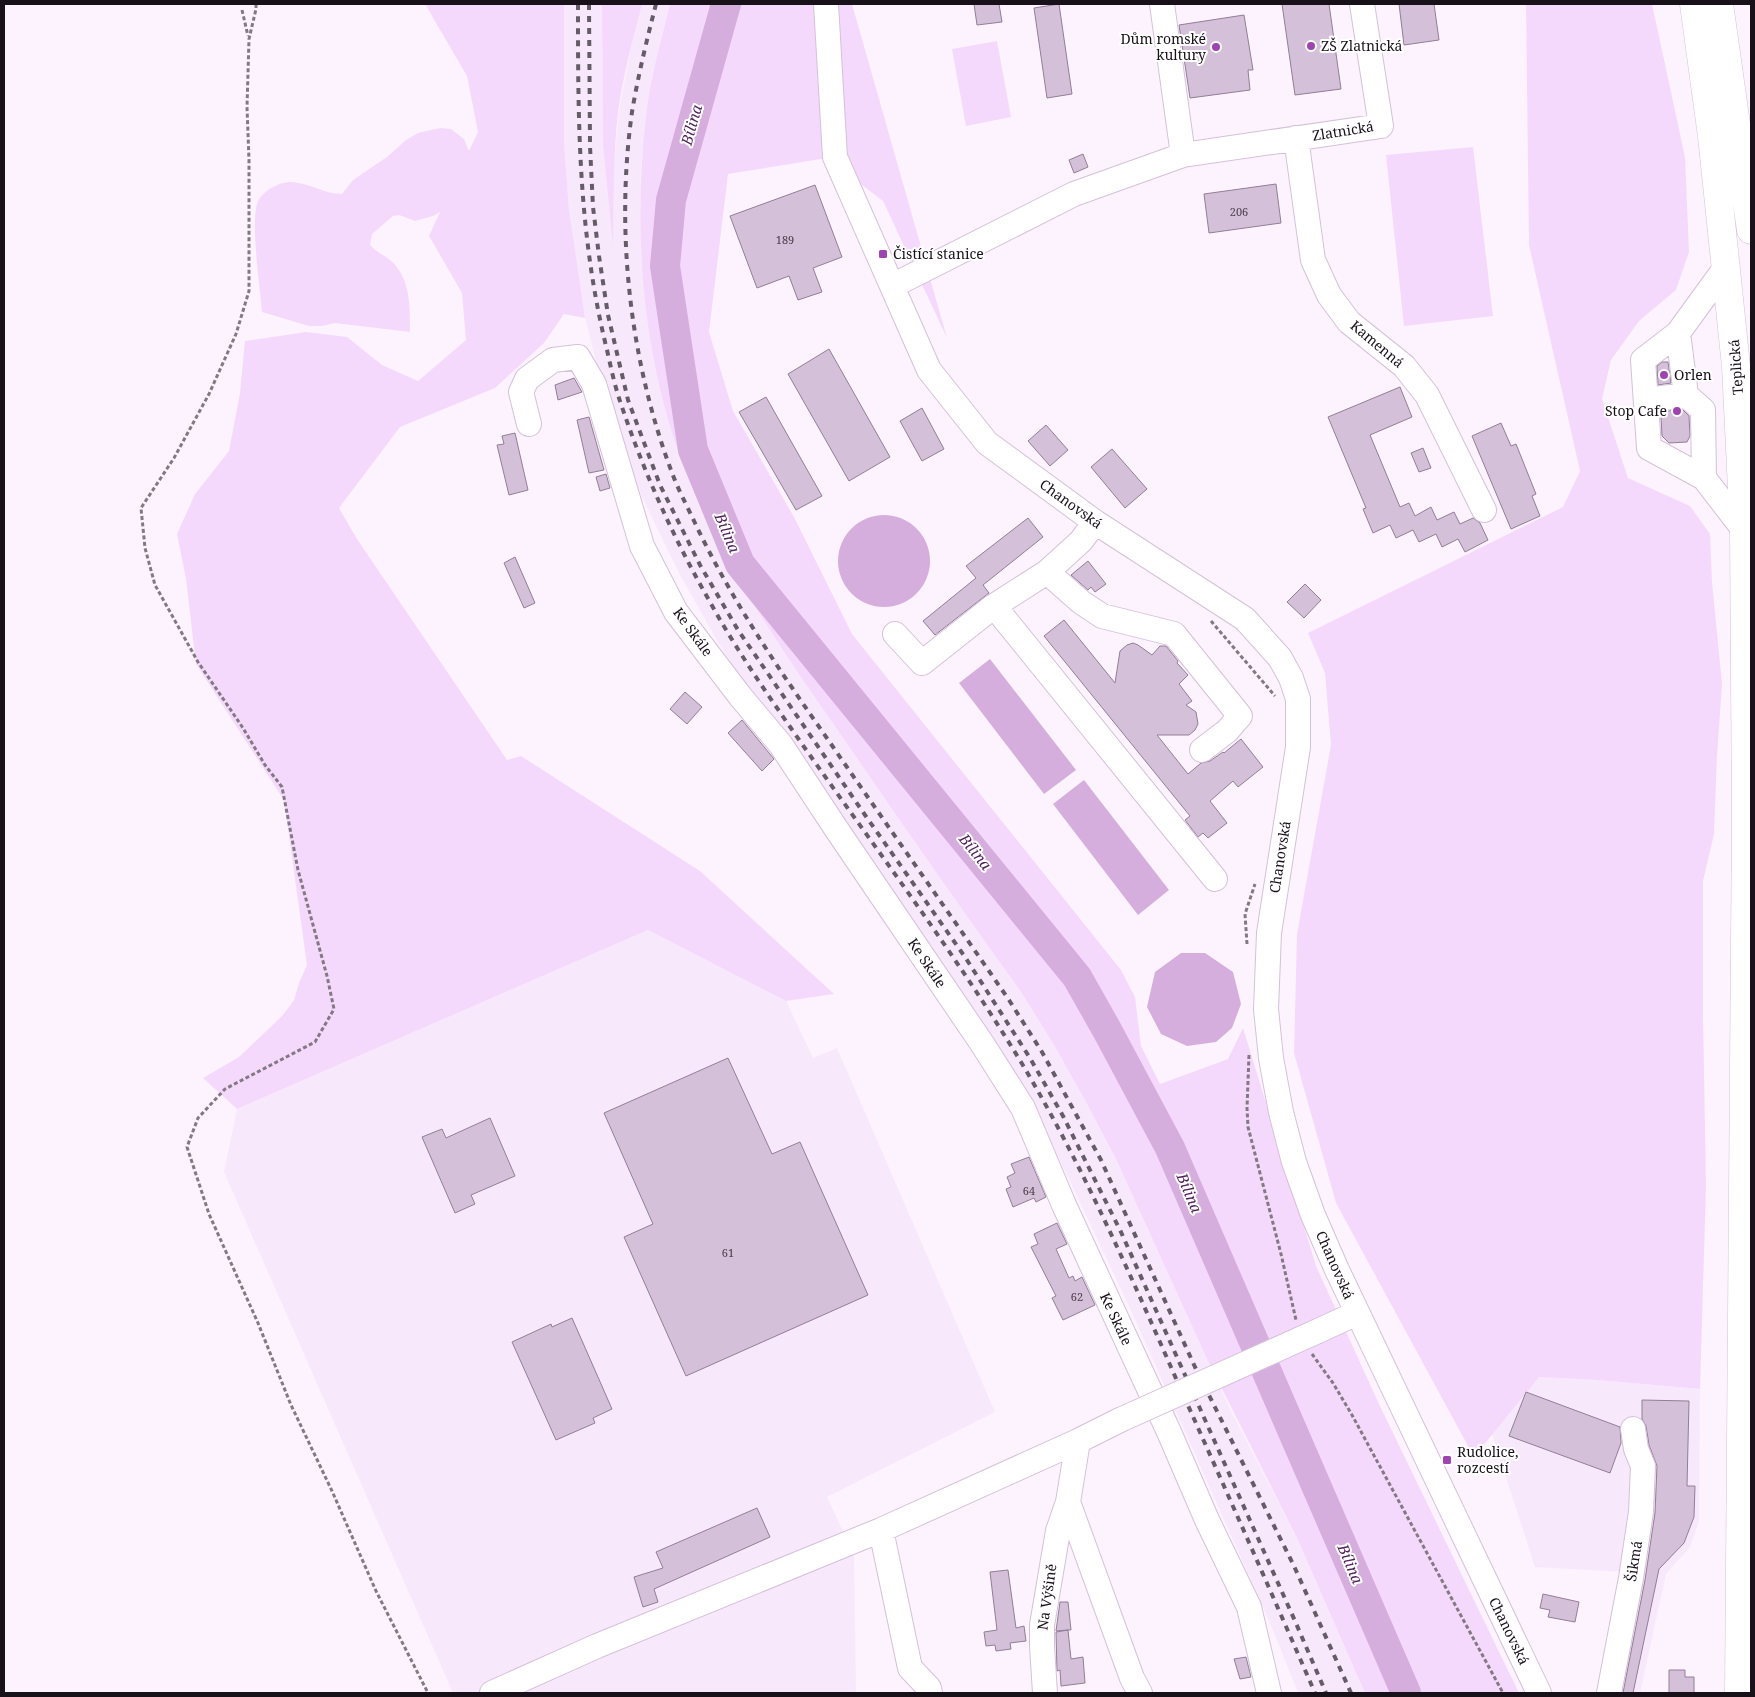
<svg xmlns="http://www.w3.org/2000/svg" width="1755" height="1697" font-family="'Noto Serif',serif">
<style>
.built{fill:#f8e8fc}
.green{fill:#f5d9fc}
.water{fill:#d6aede}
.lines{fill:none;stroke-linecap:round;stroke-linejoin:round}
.river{stroke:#d6aede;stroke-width:30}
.building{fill:#d5c0d9;stroke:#927e96}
.minor-casing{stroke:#d5c0da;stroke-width:26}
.highway-casing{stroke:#d5c0da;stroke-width:29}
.path{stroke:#827983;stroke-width:3;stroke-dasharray:4 2.5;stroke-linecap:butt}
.minor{stroke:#fff;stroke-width:24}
.highway{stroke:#fff;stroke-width:28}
.rail{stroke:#645c66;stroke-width:4;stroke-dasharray:6 6;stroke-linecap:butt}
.minor-bridge-casing{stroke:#d5c0da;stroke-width:26;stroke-linecap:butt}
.minor-bridge{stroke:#fff;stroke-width:24}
.poi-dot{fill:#9d44b0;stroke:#fff;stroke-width:2}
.labels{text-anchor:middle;stroke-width:4;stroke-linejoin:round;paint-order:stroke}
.number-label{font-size:11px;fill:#483d4a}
.poi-label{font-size:14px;fill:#19111a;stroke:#fff;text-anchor:start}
.street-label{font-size:14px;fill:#19111a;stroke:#fff}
.water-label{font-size:15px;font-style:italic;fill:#51215b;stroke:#fff}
</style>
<rect width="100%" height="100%" fill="#fcf3fe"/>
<path class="built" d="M564 4H602L603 145 613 238 614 165 619 110 633 37 642 4H670L660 43 641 166 640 207 641 253 648 320 660 385 671 426 761 616 804 681 1021 992 1054 1045 1087 1104 1116 1159 1232 1413 1297 1538 1365 1693H1298L1273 1630 1134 1317 1069 1179 1042 1127 760 708 719 644 680 575 640 493 607 405 585 318 575 257 569 210 564 142Z
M648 930 786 1001 813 1058 837 1048 995 1412 827 1497 854 1555 856 1693H453L224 1172 237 1109Z
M1539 1377 1597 1380 1700 1389 1699 1522 1690 1547 1666 1574 1640 1693H1599L1625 1572 1535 1567 1492 1434Z"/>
<path class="green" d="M425 4H564V142L569 210 585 318 564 314 544 343 495 388 400 427 339 508 357 539 507 760 521 756 700 871 834 994 786 1001 648 930 237 1109 203 1078 239 1057 283 1015 294 1000 299 983 307 965 284 800 196 664 186 579 177 534 195 494 229 451 240 393 245 341 306 332 347 337 382 365 418 381 466 340 462 293 429 236 440 212 433 216 415 221 399 215 393 216 372 234 370 245C376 252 382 254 389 259 411 277 410 306 410 332L335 323 322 326H309L262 312C260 288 250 220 258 201 263 191 279 182 290 182 308 182 324 194 342 194L353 180 387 157 406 140 418 133 440 128 451 129 464 139 469 151 478 132 467 76Z
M602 4H642C633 39 623 76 618 112 613 156 614 200 613 245L603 145Z
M670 4H852L947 338 883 201 827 158 728 174 709 332 733 411 794 517 852 634 1121 970 1135 997 1141 1046 1160 1084 1228 1059 1243 1028 1316 1266 1379 1404 1519 1693H1365L1297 1538 1208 1361 1116 1159 1087 1104 1054 1045 1021 992C961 908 902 824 844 739 785 655 726 570 687 474 643 365 632 233 646 117 650 79 661 41 670 4Z
M1526 4H1652L1685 157 1689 252 1676 290 1639 321 1611 360 1602 399 1628 478 1690 506 1710 534 1712 582 1722 684 1717 756 1714 834 1703 881V1014L1706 1186 1700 1389 1597 1380 1539 1377 1474 1457 1336 1203 1294 1053 1297 934 1331 745 1325 673 1308 633 1563 507 1580 471 1529 245Z
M997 41 1011 117 966 126 952 49Z
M1473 147 1493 316 1404 326 1386 155Z"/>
<path class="water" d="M838 561a46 46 0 1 1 92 0a46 46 0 1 1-92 0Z
M990 659 1076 770 1044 794 959 683Z
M1084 780 1169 890 1138 915 1053 804Z
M1181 953H1205L1233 972 1241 1004 1232 1028 1216 1042 1187 1046 1161 1034 1147 1007 1155 972Z"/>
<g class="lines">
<path class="river" d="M726 4 671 200 665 266 693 450 740 564 1077 977 1107 1030 1170 1148 1406 1693"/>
</g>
<path class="building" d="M974 4H999L1002 22 977 25Z
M1059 4 1072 94 1047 98 1034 8Z
M1282 4H1329L1341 89 1295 95Z
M1399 4H1434L1439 40 1404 45Z
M1244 15 1253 70H1248L1250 90 1190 98 1179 25Z
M1083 154 1088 167 1074 173 1069 160Z
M1276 184 1281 223 1209 233 1204 194Z
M815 185 842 257 813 268 822 292 798 300 789 276 757 288 730 216Z
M829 349 890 457 849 481 788 374Z
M1662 362H1668L1671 383 1658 385 1657 366Z
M574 378 582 392 558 400 555 385Z
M1400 387 1412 417 1370 435 1400 507 1409 503 1415 516 1431 507 1437 520 1454 512 1460 524 1473 518 1480 523 1488 540 1465 552 1458 539 1442 547 1436 534 1419 542 1413 530 1396 538 1390 525 1373 533 1363 509 1366 508 1328 417Z
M766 397 822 496 796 510 739 412Z
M922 408 944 449 922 461 900 421Z
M1682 409 1689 416 1690 436 1687 442 1669 443 1662 436 1661 417 1663 412Z
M589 417 604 470 589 473 577 420Z
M1501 423 1511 446 1516 444 1536 494 1532 496 1540 516 1511 529 1472 436Z
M1046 425 1068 450 1050 466 1028 441Z
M515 433 528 490 509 495 497 445 504 444 502 436Z
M1423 448 1431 468 1419 472 1411 453Z
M1112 449 1147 489 1125 508 1091 467Z
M606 474 610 488 600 491 596 477Z
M1028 518 1043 537 983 585 989 593 935 635 923 621 976 578 966 566Z
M515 557 535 603 524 608 504 563Z
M1088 561 1106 584 1095 592 1091 587 1088 590 1071 575Z
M1305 584 1321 600 1304 618 1287 602Z
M1064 620 1115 683 1120 651 1127 645 1133 643 1138 645 1152 655 1160 646H1166L1178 661 1177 663 1188 675 1179 684 1192 701 1186 705 1196 712 1198 724 1195 730 1189 735H1157L1188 774 1201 763 1210 761 1223 752 1224 753 1241 739 1263 767 1238 787 1233 781 1210 801 1227 823 1208 838 1203 833 1198 837 1185 820 1190 816 1044 636Z
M685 692 702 707 687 724 670 709Z
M742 720 774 759 762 771 728 733Z
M728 1058 772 1154 800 1142 868 1295 686 1376 624 1237 653 1224 604 1113Z
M490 1118 515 1176 471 1195 475 1204 455 1213 422 1137 442 1129 446 1138Z
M1029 1157 1046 1197 1036 1202 1034 1198 1013 1207 1006 1189 1011 1187 1007 1177 1015 1173 1011 1164Z
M1057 1223 1067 1244 1056 1249 1069 1278 1073 1276 1075 1281 1082 1277 1095 1305 1063 1320 1052 1298 1056 1296 1031 1247 1038 1244 1034 1234Z
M572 1318 612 1409 593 1418 595 1423 556 1440 512 1342 551 1324 552 1327Z
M1526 1392 1620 1427 1621 1443 1610 1473 1509 1436Z
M1642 1400 1689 1401 1687 1486H1695L1694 1517 1684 1543 1659 1569 1633 1693H1623L1645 1580 1655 1513 1657 1466 1649 1445 1646 1426 1642 1419Z
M757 1508 770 1537 654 1589 658 1602 643 1607 634 1577 663 1568 656 1552Z
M1008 1570 1016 1628 1024 1626 1026 1641 1010 1643 1011 1649 996 1651 995 1645 986 1646 984 1632 997 1630 990 1572Z
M1543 1594 1579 1602 1575 1622 1548 1617 1550 1610 1540 1608Z
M1060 1602H1068L1071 1630H1068L1071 1659 1083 1657 1085 1683 1061 1686 1060 1670 1057 1671 1056 1632 1068 1630 1056 1631Z
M1246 1657 1251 1677 1240 1679 1234 1659Z
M1669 1670H1685V1677H1694V1693H1669Z"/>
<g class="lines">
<g class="minor-casing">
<path id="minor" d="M826 4 835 157 929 370 987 443 1095 522 1245 619 1280 658 1291 678 1298 699V747L1269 933 1266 1009 1271 1058 1281 1112 1294 1162 1313 1215 1337 1270 1539 1693
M1296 138 1313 260 1329 295 1349 322 1404 366 1427 395 1484 510
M1183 155 1381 126 1362 4
M1726 267 1678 333 1643 360 1649 448 1704 478 1744 530
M892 286 1074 194 1183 155 1162 4
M1678 333 1686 395 1703 410 1704 478
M1646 400 1686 395
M529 424 521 392 527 379 553 360 578 357 594 384 642 546 676 612 740 696 781 745 837 830 983 1045 1023 1108 1064 1205 1169 1432 1207 1520 1249 1607 1269 1693
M1047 572 1081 602 1102 616 1174 634 1240 716 1227 731 1202 750
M994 606 1215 879
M895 634 922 663 994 606 1047 572 1081 541 1095 522
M1318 1331 1357 1313
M1120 1420 1078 1441 1068 1502 1132 1678 1140 1693
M492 1693 597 1646 881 1530
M930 1693 929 1688 910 1668 881 1530 1078 1441
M1045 1693 1042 1646V1625L1058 1531 1068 1502
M1609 1693 1631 1578 1641 1512 1643 1466 1636 1449 1633 1429"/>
</g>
<g class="highway-casing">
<path id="highway" d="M1694 4 1712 136 1736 366 1744 530 1746 819 1739 1693
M1719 4 1751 230"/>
</g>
<path class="path" d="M256 4V9L249 39 247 107 249 160V291L236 334 209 394 174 458 141 508 145 548 155 585 198 662 243 728 265 765 282 787 298 870 327 976 334 1009 315 1042 225 1089 198 1118 187 1147 209 1214 258 1323 291 1405 332 1491 376 1591 428 1693
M242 10 248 36
M1211 621 1275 696
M1247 944 1245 914 1255 884
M1249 1055 1247 1108 1248 1127 1281 1254 1296 1320
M1312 1354 1333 1383 1352 1415 1503 1693"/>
<use href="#minor" class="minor"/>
<use href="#highway" class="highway"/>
<path class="rail" d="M578 4C578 123 578 233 607 350 611 368 615 387 621 404 644 473 674 539 710 602 737 651 770 698 802 744 876 849 954 952 1021 1062 1082 1164 1130 1274 1178 1383 1224 1486 1270 1589 1315 1693
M589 4 590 146 593 207 599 256 608 315 628 400 660 485 700 565 738 630 865 815 965 957 1030 1058 1063 1116 1121 1232 1295 1621 1326 1693
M656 4C647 39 638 76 632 112 615 233 630 364 674 478 680 493 688 508 695 523 730 597 775 664 822 731 884 821 947 910 1009 1000L1042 1052 1101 1160 1195 1367 1294 1566 1351 1693"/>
<g class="minor-bridge-casing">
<path id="minor-bridge" d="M1120 1420 1318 1331"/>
</g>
<use href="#minor-bridge" class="minor-bridge"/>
</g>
<g class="poi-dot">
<circle cx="1311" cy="46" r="5"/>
<circle cx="1216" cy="47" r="5"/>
<rect x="878" y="249" width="10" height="10" rx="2.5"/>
<circle cx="1664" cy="375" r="5"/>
<circle cx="1677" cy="411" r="5"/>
<rect x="1442" y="1455" width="10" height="10" rx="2.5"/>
</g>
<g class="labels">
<g class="number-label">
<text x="1239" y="216">206</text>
<text x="785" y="244">189</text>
<text x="1029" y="1195">64</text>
<text x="728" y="1257">61</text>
<text x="1077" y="1301">62</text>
</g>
<g class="poi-label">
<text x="1206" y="44" text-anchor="end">Dům romské<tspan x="1206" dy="16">kultury</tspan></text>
<text x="1321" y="51">ZŠ Zlatnická</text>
<text x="893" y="259">Čistící stanice</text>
<text x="1674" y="380">Orlen</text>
<text x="1667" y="416" text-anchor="end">Stop Cafe</text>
<text x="1457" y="1457">Rudolice,<tspan x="1457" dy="16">rozcestí</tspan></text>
</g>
<g class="street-label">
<text transform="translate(1343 131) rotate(-9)" y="5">Zlatnická</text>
<text transform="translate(1377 344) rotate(40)" y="5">Kamenná</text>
<text transform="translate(1736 367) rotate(-94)" y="5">Teplická</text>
<text transform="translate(1071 504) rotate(36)" y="5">Chanovská</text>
<text transform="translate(693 632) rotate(54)" y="5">Ke Skále</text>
<text transform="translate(1280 857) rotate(-81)" y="5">Chanovská</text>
<text transform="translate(927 963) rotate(56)" y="5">Ke Skále</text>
<text transform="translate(1335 1265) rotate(66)" y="5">Chanovská</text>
<text transform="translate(1116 1319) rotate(65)" y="5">Ke Skále</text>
<text transform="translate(1634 1561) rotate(-81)" y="5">Šikmá</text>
<text transform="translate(1047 1597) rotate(-82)" y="5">Na Výšině</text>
<text transform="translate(1509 1631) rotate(64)" y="5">Chanovská</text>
</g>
<g class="water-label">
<text transform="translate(692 125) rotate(-74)" y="5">Bílina</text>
<text transform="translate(727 533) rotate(67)" y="5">Bílina</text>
<text transform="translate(975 852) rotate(51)" y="5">Bílina</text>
<text transform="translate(1189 1193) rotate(67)" y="5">Bílina</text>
<text transform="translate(1350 1564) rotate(67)" y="5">Bílina</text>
</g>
</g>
<rect width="1755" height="1697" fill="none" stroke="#19111a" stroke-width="10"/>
</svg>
